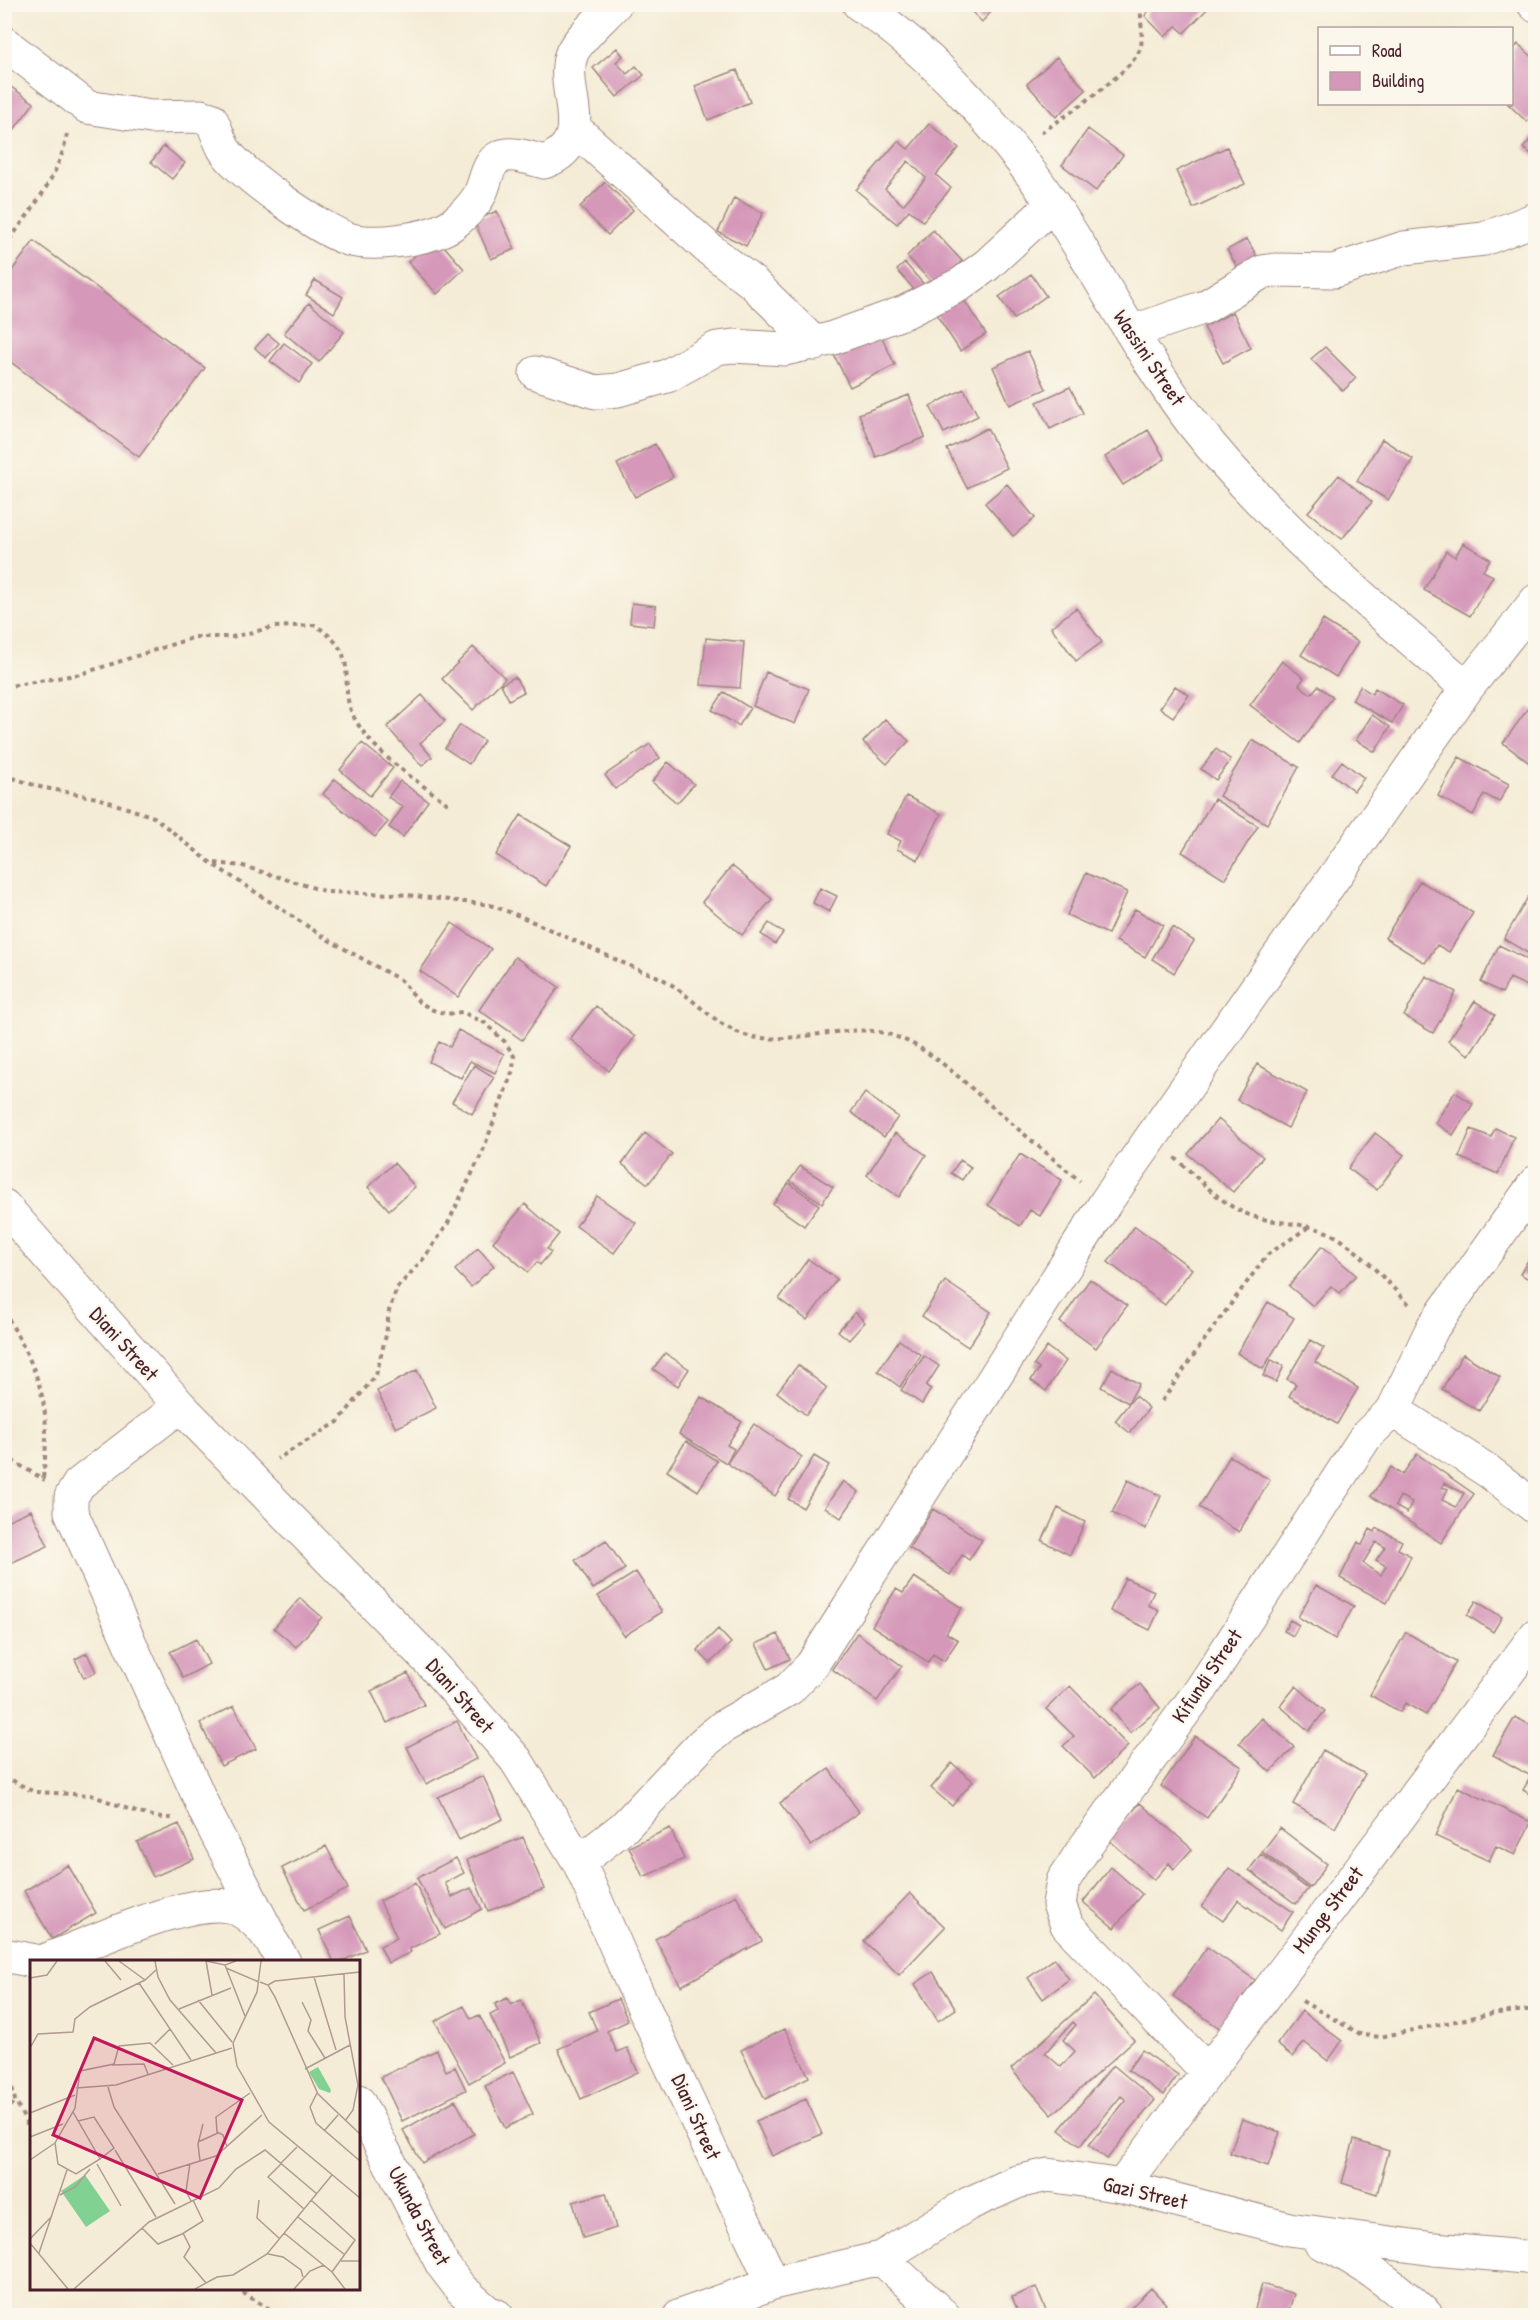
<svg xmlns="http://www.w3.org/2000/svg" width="1540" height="2320" font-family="'Patrick Hand',sans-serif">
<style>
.building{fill:#d598b9;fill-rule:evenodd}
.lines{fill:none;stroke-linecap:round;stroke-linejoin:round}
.street-casing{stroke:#9f8680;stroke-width:35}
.path{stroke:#9f8680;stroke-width:4;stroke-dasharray:4.5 4.5;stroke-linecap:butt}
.street{stroke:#fff;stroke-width:33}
.labels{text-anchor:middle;stroke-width:4.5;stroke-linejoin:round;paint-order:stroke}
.street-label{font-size:21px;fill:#4a1f2b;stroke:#fbf7ec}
.inset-road{fill:none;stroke:#b09a92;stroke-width:1.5}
.view{fill:#c2185b;fill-opacity:0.15;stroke:#c2185b;stroke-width:3}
.inset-edge{fill:none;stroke:#4a1f2b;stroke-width:3}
</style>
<rect width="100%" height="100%" fill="#fbf7ec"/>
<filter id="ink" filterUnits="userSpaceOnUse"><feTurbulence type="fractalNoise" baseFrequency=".0167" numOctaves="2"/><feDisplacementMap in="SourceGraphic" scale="12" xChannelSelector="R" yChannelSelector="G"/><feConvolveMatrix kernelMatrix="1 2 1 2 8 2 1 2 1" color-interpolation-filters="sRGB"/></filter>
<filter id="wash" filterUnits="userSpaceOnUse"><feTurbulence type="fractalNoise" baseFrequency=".008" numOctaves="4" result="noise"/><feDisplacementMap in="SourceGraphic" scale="24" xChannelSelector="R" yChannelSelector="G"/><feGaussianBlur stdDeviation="1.35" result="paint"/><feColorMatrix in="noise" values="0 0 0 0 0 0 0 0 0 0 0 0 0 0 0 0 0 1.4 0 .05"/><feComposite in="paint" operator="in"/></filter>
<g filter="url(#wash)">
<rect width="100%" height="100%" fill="#f4ecd6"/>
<g id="blocks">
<path class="building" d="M964 4H998L982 22Z
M1153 4H1212L1184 33 1176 26 1165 37 1145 16Z
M1518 44 1536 60V112L1527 122 1508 104H1512V51Z
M617 48 623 56 616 62 627 74 636 66 644 75 617 97 593 68Z
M1057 57 1086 90 1056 117 1027 84Z
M737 70 750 102 708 120 695 86Z
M4 82 34 103 4 143Z
M929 124 959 148 936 175 951 188 923 221 909 210 897 224 856 190 898 141 908 149ZM908 161 926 178 903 205 885 189Z
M1088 129 1123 155 1096 191 1062 165Z
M1536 132V157L1523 148Z
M164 146 185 163 172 179 151 162Z
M1227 147 1245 184 1193 208 1176 171Z
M605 182 633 210 608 235 580 207Z
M734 198 763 213 746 246 718 232Z
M497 211 515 249 491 259 474 221Z
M933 230 962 261 935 286 907 256Z
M436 237 464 269 437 294 408 262Z
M1247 239 1262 265 1243 277 1227 250Z
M34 241 205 368 139 457 4 357V281Z
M905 263 927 288 919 295 897 270Z
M1031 274 1046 296 1014 319 999 297Z
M315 280 343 297 334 313 306 295Z
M960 294 986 334 960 351 934 311Z
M309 303 344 332 319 362 284 333Z
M1233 312 1251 348 1223 363 1204 327Z
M879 331 895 365 850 387 833 353Z
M268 334 279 343 266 358 255 348Z
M284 343 312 364 299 383 270 361Z
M1325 347 1356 378 1343 391 1311 359Z
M1028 351 1046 389 1010 405 993 367Z
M1070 387 1083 413 1050 429 1037 402Z
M964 389 978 416 944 433 930 406Z
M909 395 925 437 876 457 859 414Z
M987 428 1007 468 967 488 947 449Z
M1148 430 1165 459 1123 485 1105 457Z
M1382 439 1413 459 1388 500 1357 481Z
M655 444 673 477 635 497 617 464Z
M1339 475 1372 502 1342 539 1308 512Z
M1007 484 1035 518 1013 536 985 503Z
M1463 543 1490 559 1483 571 1493 576 1470 616 1424 590 1446 551 1455 557Z
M632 603 656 606 654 626 630 623Z
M1076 608 1102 642 1076 661 1051 627Z
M1323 620 1358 642 1336 677 1301 655Z
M706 638 744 642 740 688 701 685Z
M473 647 505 678 473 710 442 679Z
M1282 661 1304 678 1299 685 1311 694 1318 686 1333 697 1300 743 1250 705Z
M766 672 809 689 795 724 753 706Z
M515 677 524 692 509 700 501 684Z
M1175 686 1189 695 1173 717 1160 708Z
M1360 686 1372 694 1375 688 1403 705 1392 723 1352 700Z
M724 692 750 708 739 726 712 710Z
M422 695 445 721 420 743 432 757 422 766 387 727Z
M1529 707 1536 712V768L1503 743Z
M1372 715 1390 727 1375 752 1356 740Z
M885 719 909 741 887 764 863 742Z
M460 725 484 741 469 764 445 748Z
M1252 740 1299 767 1267 824 1219 796Z
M362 743 393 768 370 796 340 770Z
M650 744 660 758 615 789 605 775Z
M1216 749 1231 760 1216 780 1201 769Z
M1459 757 1509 784 1499 802 1484 794 1473 815 1438 796Z
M1342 761 1364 778 1354 791 1332 774Z
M668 762 694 784 677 803 652 782Z
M335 779 388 822 375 837 323 794Z
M400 781 428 801 403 837 389 827 403 807 388 797Z
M906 796 941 814 918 860 897 849 901 841 887 834Z
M1214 799 1258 826 1225 879 1182 852Z
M521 815 571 846 546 886 496 855Z
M732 866 772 899 742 935 702 902Z
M1086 873 1127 892 1108 934 1067 915Z
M1420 881 1473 913 1449 952 1437 945 1425 963 1385 938Z
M820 888 837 896 829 912 813 903Z
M1528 897 1536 902V958L1504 939Z
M1135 909 1163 925 1145 957 1116 941Z
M452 923 491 949 458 997 420 971Z
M769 923 783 933 775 944 761 934Z
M1172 927 1194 941 1174 973 1152 959Z
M1499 945 1536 964V990L1510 978 1502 993 1481 982Z
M515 957 559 987 522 1040 479 1010Z
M1426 976 1456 992 1433 1033 1404 1016Z
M1475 1001 1495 1015 1469 1055 1448 1041Z
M596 1006 635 1037 609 1071 570 1039Z
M458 1030 504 1054 495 1073 470 1061 461 1078 429 1062 439 1042 450 1047Z
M1257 1064 1307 1092 1288 1128 1237 1100Z
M474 1065 494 1077 472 1114 452 1102Z
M1455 1092 1473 1104 1453 1135 1435 1123Z
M865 1093 898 1117 884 1137 851 1112Z
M1218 1119 1263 1157 1233 1192 1188 1154Z
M1495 1128 1514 1137 1498 1174 1459 1157 1471 1129 1491 1137Z
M645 1133 672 1154 648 1184 622 1164Z
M895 1133 926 1155 899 1197 867 1175Z
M1375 1133 1404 1155 1377 1190 1348 1168Z
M1020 1154 1062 1180 1040 1216 1030 1210 1020 1226 988 1205Z
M960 1160 971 1167 962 1180 951 1173Z
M394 1163 415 1187 389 1210 368 1187Z
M800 1166 833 1187 822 1203 790 1181Z
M789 1183 819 1205 804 1226 773 1204Z
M597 1196 636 1223 614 1253 576 1226Z
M525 1204 559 1234 547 1249 551 1252 540 1265 537 1262 528 1272 493 1242Z
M1135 1226 1192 1269 1165 1305 1108 1262Z
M1322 1246 1356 1275 1340 1293 1331 1286 1313 1306 1289 1286Z
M478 1248 494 1266 471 1287 455 1270Z
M1530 1257 1536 1260V1283L1520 1274Z
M808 1259 837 1279 807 1320 779 1299Z
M1090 1279 1127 1306 1096 1348 1060 1322Z
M945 1281 991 1312 968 1347 922 1316Z
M1268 1302 1294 1318 1263 1369 1237 1353Z
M855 1312 865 1322 849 1340 838 1331Z
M899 1340 921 1355 900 1387 878 1371Z
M1310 1340 1324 1348 1315 1362 1358 1388 1337 1424 1289 1396 1296 1384 1287 1379Z
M1047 1347 1066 1361 1046 1391 1031 1380 1039 1369 1034 1365Z
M665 1353 689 1369 678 1386 653 1369Z
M1463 1354 1500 1377 1479 1411 1442 1389Z
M924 1356 939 1366 926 1386 931 1389 922 1404 901 1390Z
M1271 1360 1284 1366 1276 1382 1263 1376Z
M798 1365 827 1388 806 1415 777 1392Z
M1112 1368 1139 1384 1128 1403 1101 1387Z
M417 1370 436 1408 396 1428 377 1391Z
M1135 1396 1149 1408 1130 1433 1115 1421Z
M701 1397 742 1422 727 1445 734 1449 726 1463 679 1434Z
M754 1424 802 1457 775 1496 727 1463Z
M686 1441 717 1461 698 1491 667 1471Z
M1417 1454 1474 1494 1441 1543 1371 1496 1391 1467 1402 1475ZM1444 1483 1464 1493 1456 1507 1442 1500 1448 1489 1442 1487ZM1400 1496 1412 1502 1407 1513 1395 1506Z
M814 1456 829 1465 803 1508 788 1499Z
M1230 1456 1270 1480 1239 1532 1199 1507Z
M1128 1480 1161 1496 1146 1529 1112 1513Z
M843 1481 859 1492 841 1518 825 1507Z
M1058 1508 1085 1522 1070 1555 1042 1541Z
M933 1509 982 1540 969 1560 962 1555 950 1575 909 1548Z
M31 1510 48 1546 4 1566V1522Z
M1377 1528 1402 1541 1398 1549 1411 1556 1387 1603 1340 1578 1358 1542 1362 1545 1370 1529 1375 1532ZM1376 1542 1385 1547 1376 1560 1386 1566 1381 1575 1363 1563Z
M606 1540 625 1569 593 1589 575 1560Z
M636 1572 662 1612 624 1636 598 1596Z
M914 1577 962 1608 946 1633 958 1640 944 1661 933 1654 928 1662 872 1626 896 1589 903 1593Z
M1125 1578 1154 1591 1148 1605 1159 1610 1150 1630 1110 1611Z
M1316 1585 1354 1606 1335 1639 1298 1617Z
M300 1598 322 1617 296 1647 274 1628Z
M1476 1601 1502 1617 1493 1632 1467 1615Z
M1290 1620 1299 1625 1293 1636 1284 1631Z
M718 1629 731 1643 710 1663 697 1650Z
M1406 1632 1456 1662 1426 1715 1405 1703 1400 1712 1370 1695Z
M857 1633 902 1666 877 1701 832 1669Z
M778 1634 790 1659 768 1669 756 1644Z
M196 1639 209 1664 183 1678 170 1652Z
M87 1653 96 1672 84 1678 75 1659Z
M408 1673 424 1705 387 1723 371 1691Z
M1140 1684 1160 1708 1130 1733 1111 1709Z
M1070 1686 1128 1746 1095 1778 1063 1746 1074 1736 1046 1709Z
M1296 1686 1325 1711 1309 1731 1280 1706Z
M234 1706 256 1749 221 1766 200 1723Z
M1515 1717 1536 1728V1798L1523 1790 1531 1776 1493 1755Z
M1262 1718 1294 1747 1270 1772 1239 1743Z
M457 1721 476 1759 426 1784 407 1747Z
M1195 1736 1242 1767 1207 1818 1161 1786Z
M1323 1750 1365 1774 1335 1828 1293 1804Z
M952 1763 973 1781 952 1806 931 1788Z
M829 1769 859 1812 811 1846 780 1803Z
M483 1776 503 1819 459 1840 438 1797Z
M1458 1787 1531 1822 1515 1855 1496 1846 1489 1861 1435 1836Z
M1140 1803 1192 1849 1174 1869 1169 1863 1154 1880 1108 1839Z
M179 1824 194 1859 153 1877 137 1842Z
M670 1828 684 1859 643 1877 629 1847Z
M1280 1828 1327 1864 1310 1888 1262 1852Z
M523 1837 544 1889 488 1911 467 1860Z
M326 1846 348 1889 304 1910 282 1868Z
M1261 1854 1308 1889 1296 1904 1249 1870Z
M456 1858 464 1873 445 1883 452 1897 471 1888 482 1909 445 1929 417 1878Z
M68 1865 96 1913 52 1939 24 1891Z
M1111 1867 1142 1894 1114 1928 1083 1902Z
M1229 1868 1293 1912 1281 1930 1238 1900 1223 1921 1202 1906Z
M415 1883 440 1934 409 1949 411 1952 388 1963 380 1946 397 1938 380 1901Z
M910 1893 945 1927 899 1975 864 1941Z
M736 1895 762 1941 681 1986 655 1939Z
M350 1916 366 1950 340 1962H334L319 1930Z
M1207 1947 1255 1980 1221 2029 1173 1996Z
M1054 1959 1069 1979 1043 1999 1028 1978Z
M933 1972 956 2009 938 2021 915 1984Z
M1094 1995 1134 2040 1052 2115 1011 2069ZM1073 2022 1076 2025 1063 2040 1075 2051 1061 2067 1045 2053Z
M507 1998 511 2005 521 2000 541 2043 510 2057 490 2015 498 2011 495 2004Z
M618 1999 628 2021 607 2031 617 2052 627 2048 638 2072 581 2099 558 2049 597 2031 589 2012Z
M464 2006 471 2019 479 2015 505 2063 469 2083 435 2021Z
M1302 2011 1342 2041 1328 2061 1304 2042 1293 2057 1277 2044Z
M785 2029 809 2077 765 2099 741 2050Z
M437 2050 446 2071 455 2067 466 2090 402 2121 381 2077Z
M1142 2050 1178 2075 1164 2095 1128 2070Z
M1113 2065 1155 2100 1107 2159 1089 2145 1126 2100 1121 2096 1080 2146 1059 2130Z
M513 2072 533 2114 505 2128 485 2086Z
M806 2099 822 2134 772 2156 756 2121Z
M455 2100 474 2134 422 2163 403 2130Z
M1242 2119 1280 2132 1268 2166 1230 2153Z
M1354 2140 1389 2151 1377 2194 1342 2183Z
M606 2193 616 2228 583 2238 573 2202Z
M1262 2284 1294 2294 1287 2316H1253Z
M1036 2287 1046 2311 1036 2316H1020L1012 2297Z
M1151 2288 1166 2304 1154 2316H1122Z"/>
</g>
</g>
<g filter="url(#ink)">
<use href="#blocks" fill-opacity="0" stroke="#9f8680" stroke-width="1.5"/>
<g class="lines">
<g class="street-casing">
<path id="street" d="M859 4C929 50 1004 132 1052 203 1101 276 1140 355 1194 425 1272 525 1372 605 1467 688
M1534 4 1536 6
M4 43 87 107 151 117 201 116 211 119C216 129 219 140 224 149 238 173 321 230 348 239 374 247 433 239 454 223 463 216 473 206 479 196 486 184 486 163 500 157 512 151 532 159 544 162 600 142 557 89 572 53 578 39 604 16 615 4
M575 129 709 249 753 283 815 344
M1131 332 1205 307 1262 272 1275 270 1334 271 1404 248 1484 239 1536 219
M536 373 596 392 618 390 667 376 717 348 733 346 785 349 830 339 905 312 961 284 987 265 1053 204
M4 1206 180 1406 433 1665 516 1760 579 1862 630 1978 773 2283
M180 1406 79 1484 71 1497V1512L208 1817 268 1933
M1393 1410 1433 1327 1536 1182
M579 1862 624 1827 702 1744 724 1726 789 1689 812 1665 1106 1202 1467 688 1536 601
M4 1955 39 1962
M41 1962C84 1947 202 1888 239 1910 261 1922 272 1941 284 1962
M1207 2071 1067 1925 1059 1904 1063 1881 1083 1850 1202 1688 1366 1436 1393 1410 1488 1471 1536 1508
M358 2101 442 2264 461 2289 486 2311 497 2316
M1122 2186 1536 1635
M1320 2242C1361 2260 1394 2285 1427 2316
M881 2258 944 2316
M680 2316 773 2283 881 2258 968 2204 1017 2182 1048 2175 1122 2186 1289 2229 1434 2249 1536 2258"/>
</g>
<path class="path" d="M1041 133C1062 118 1137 69 1141 46 1143 33 1140 18 1141 4
M4 247C29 213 60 176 67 134
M4 687 81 674 195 637H232L274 627 315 625C367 659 333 682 356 721 377 756 416 780 448 804
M4 775 40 787 97 798 154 817 211 863 327 939 402 981 419 1002 433 1010 447 1014 462 1012 485 1023 505 1042 514 1056 513 1070 482 1153 447 1225 425 1257 397 1288 389 1311 386 1335 376 1375 338 1422 277 1459
M215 863 243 866 327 892 398 894 490 905 520 916 641 971C682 980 705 1022 745 1035 779 1046 836 1027 872 1031 921 1036 961 1080 997 1111 1024 1134 1052 1158 1080 1181
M1175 1158C1197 1176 1220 1204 1247 1214 1274 1225 1304 1221 1331 1234 1358 1247 1387 1283 1409 1304
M4 1311C41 1376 52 1403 43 1478
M1162 1401 1200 1346 1267 1255 1310 1226
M4 1456 45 1480
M4 1776 34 1792 91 1795 139 1813 161 1818H174
M1302 2001 1362 2035 1380 2037 1489 2014 1536 2009
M4 2053 15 2100 32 2135
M4 2113 15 2100
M235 2288 281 2316"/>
<use href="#street" class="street"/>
</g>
</g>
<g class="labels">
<g class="street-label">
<text transform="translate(1149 358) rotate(56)" y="7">Wassini Street</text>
<text transform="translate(124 1344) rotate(48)" y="7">Diani Street</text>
<text transform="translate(1207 1676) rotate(-56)" y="7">Kifundi Street</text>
<text transform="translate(460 1696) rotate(49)" y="7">Diani Street</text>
<text transform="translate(1328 1910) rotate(-53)" y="7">Munge Street</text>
<text transform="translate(696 2117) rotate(66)" y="7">Diani Street</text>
<text transform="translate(1145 2193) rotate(13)" y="7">Gazi Street</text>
<text transform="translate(419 2216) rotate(62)" y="7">Ukunda Street</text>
</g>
</g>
<g transform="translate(30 1960)">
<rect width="330" height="330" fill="#f4ecd6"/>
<path d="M288 107 301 130 300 133 289 129 279 112ZM55 215 80 251 56 267 31 231Z" fill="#80d192"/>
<path class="inset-road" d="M75 1 91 20M89 1 115 20M125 1 128 17 140 40 186 93M176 1 182 35M176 1 195 5 206 1M231 1 227 32 203 83 207 106 239 162 330 238M195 5 215 56M196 8 229 22M314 14 315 57 328 125 323 150 315 161M284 17 306 90M0 18 17 15 27 1M230 22 238 25 245 37 288 134 330 174M109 23 161 100M238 25 245 21 330 12M168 40 202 82M272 42 281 60 278 71 295 98M149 49 201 28M125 84 140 69M0 88 8 74 43 72 45 59 60 47 115 20 126 10M82 105 114 104 118 114M275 109 320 85M78 127 84 147 145 244M46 128 86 125 202 88M287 133 280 147 286 163 330 201M43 152 70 199 46 214 28 204 25 183 45 148 50 111 84 104 89 86 120 83 143 105M0 153 45 135M48 161 64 157 84 188 70 199M294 171 308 155M0 177 33 164M168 182 188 173M197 187 193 175 187 172 186 157 220 133M85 190 126 257M0 200 25 183M170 201 168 184 173 164M160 203 156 231 161 241M251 203 267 187M252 203 238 217 274 249M67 204 91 246M128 214 186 196 232 155M30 235 45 227 60 209M229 240 227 258 250 279M281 240 325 280 302 312M268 257 315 295M112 268 128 284 152 274 173 261 163 240M153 273 160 287 154 297 176 323M254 273 302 312 315 329M0 279 22 256M0 283 38 329M9 293 37 210M238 294 253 297 271 310 273 317M311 301H330M44 329 119 262 189 228 206 209 235 190 287 234M165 329 187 317 203 315 237 294 302 215M264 329 280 311 294 305"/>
<path class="view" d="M64 78 212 140 170 238 23 175Z"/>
<rect width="330" height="330" class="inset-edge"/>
</g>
<rect width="1540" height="2320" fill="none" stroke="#fbf7ec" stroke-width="24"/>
<rect x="1318" y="27" width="195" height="78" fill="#fbf7ec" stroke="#b4a19f" stroke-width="1.5"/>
<rect x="1330" y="46" width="30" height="9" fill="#ffffff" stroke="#b4a19f" stroke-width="1.5"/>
<text x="1372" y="57" font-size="18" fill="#4a1f2b">Road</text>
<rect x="1330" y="72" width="30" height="18" fill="#d598b9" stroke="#b4a19f" stroke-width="1.5"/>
<text x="1372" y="87" font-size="18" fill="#4a1f2b">Building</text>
</svg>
